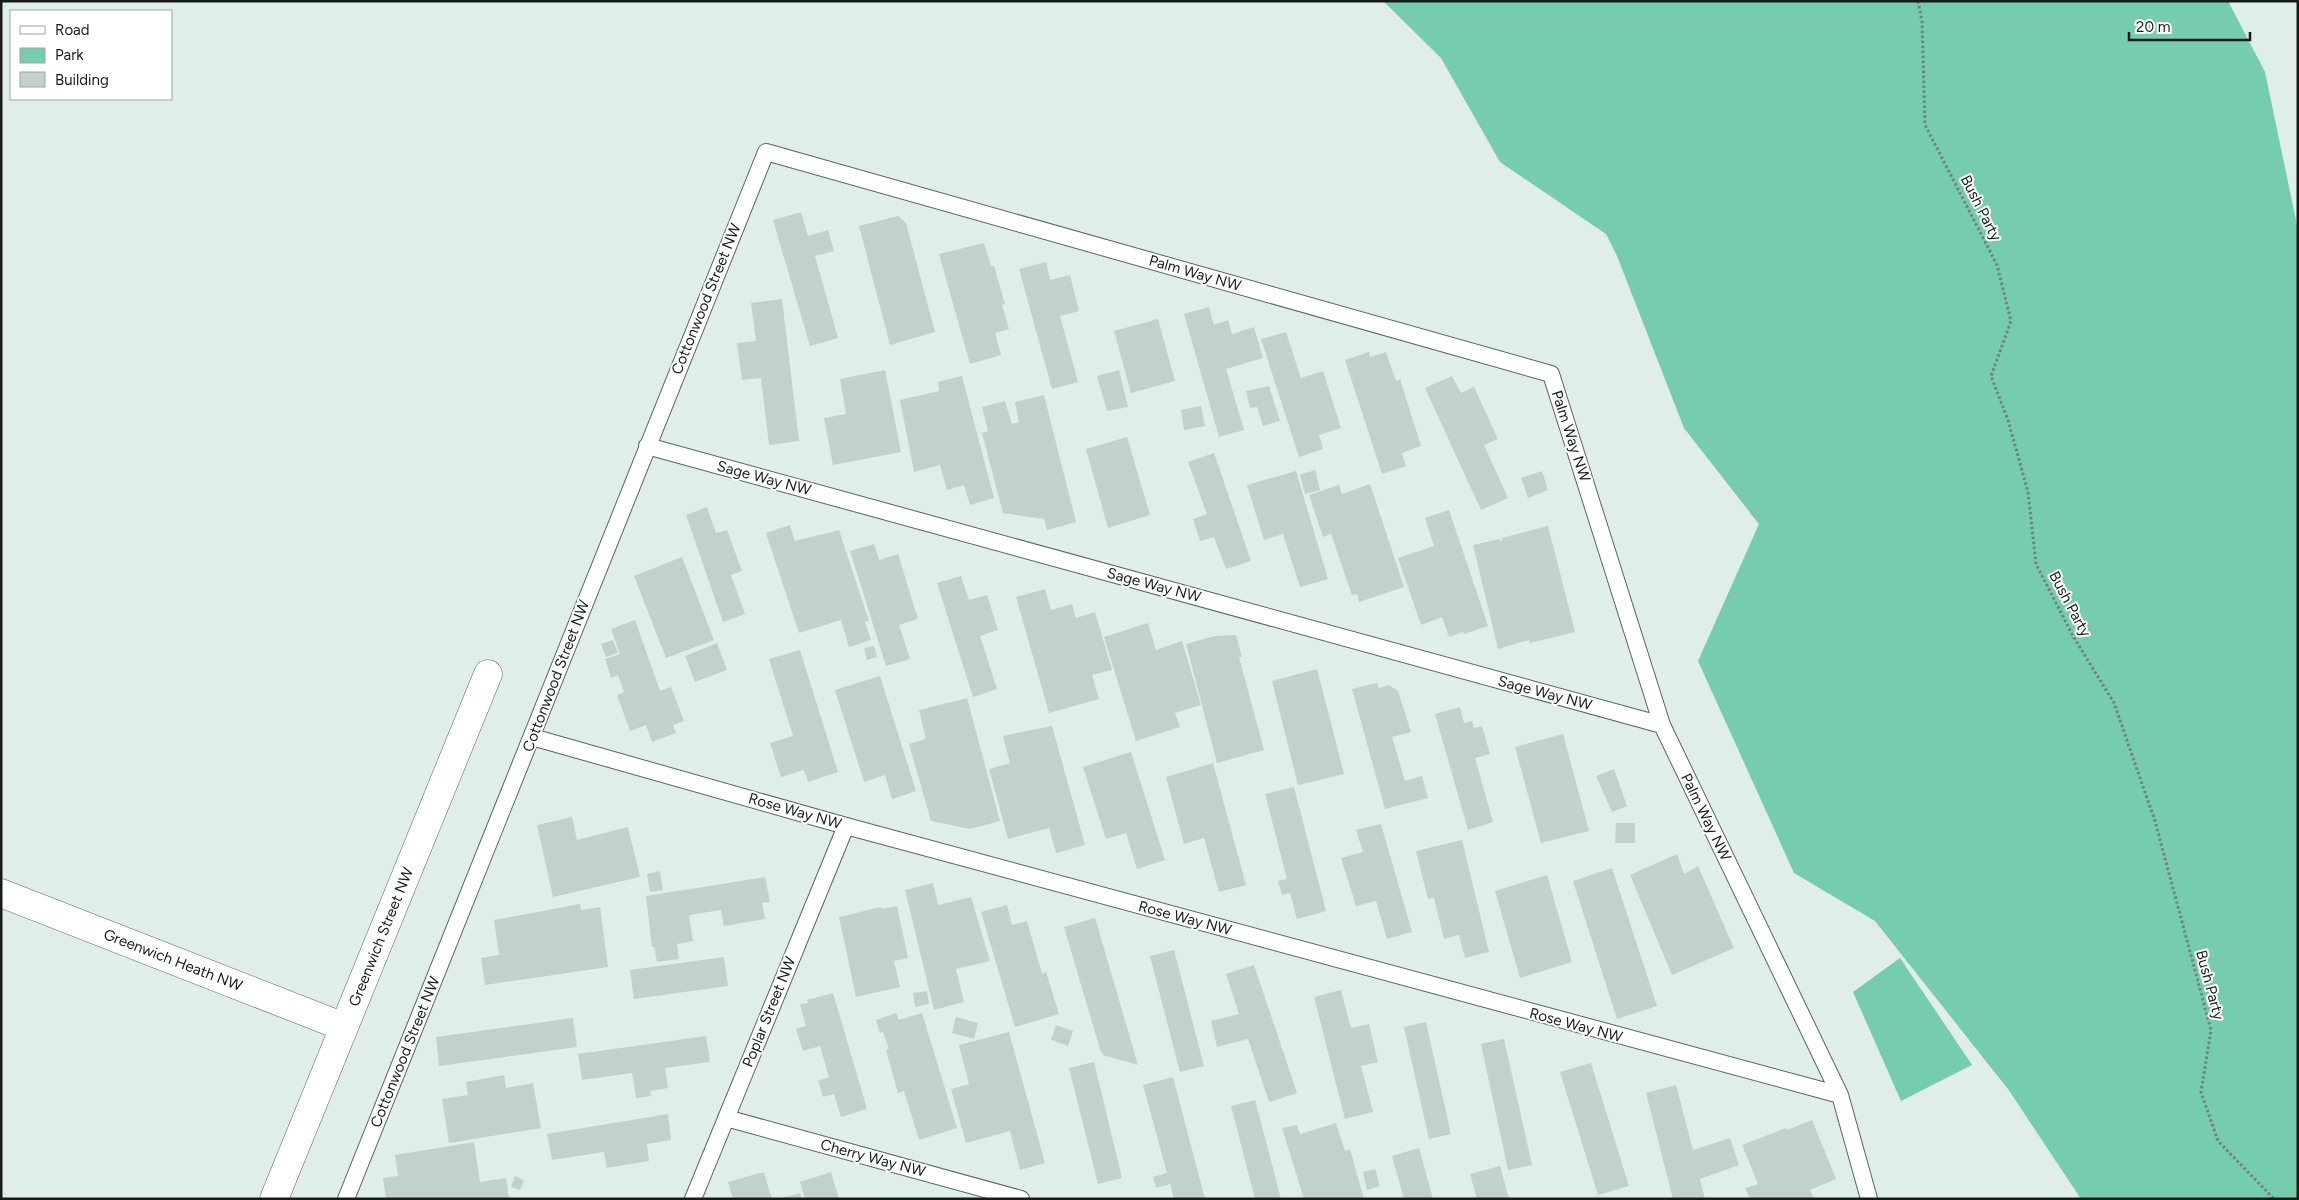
<svg xmlns="http://www.w3.org/2000/svg" width="2299" height="1200" font-family="Figtree,sans-serif">
<style>
.green{fill:#75cdae}
.building{fill:#c3d1cb}
.lines{fill:none;stroke-linecap:round;stroke-linejoin:round}
.lane-casing{stroke:#5a6561;stroke-width:18}
.street-casing{stroke:#5a6561;stroke-width:29}
.path{stroke:#767f7c;stroke-width:3;stroke-dasharray:2.5 2.5;stroke-linecap:butt}
.lane{stroke:#fff;stroke-width:16}
.street{stroke:#fff;stroke-width:28}
.labels{text-anchor:middle;stroke-width:4;stroke-linejoin:round;paint-order:stroke}
.street-label{font-size:15px;fill:#171c1a;stroke:#fff}
</style>
<rect width="100%" height="100%" fill="#e0eee8"/>
<path class="green" d="M1383 1H2228L2265 72 2298 230V1199H2081L2008 1089 1875 921 1794 873 1698 661 1759 524 1684 428 1617 256 1606 234 1500 162 1441 58Z
M1900 958 1972 1065 1901 1101 1853 992Z"/>
<path class="building" d="M801 212 808 236 828 230 834 251 815 256 838 338 810 346 773 220Z
M898 216 906 223 935 332 890 345 859 226Z
M984 243 991 266H994L1005 304 1002 305 1009 329 995 333 1001 355 970 364 939 254Z
M1046 262 1050 280 1070 275 1079 311 1060 316 1078 382 1052 389 1019 269Z
M782 299 799 441 769 445 761 378 742 380 737 343 756 341 751 303Z
M1209 307 1214 325 1228 320 1232 334 1254 327 1263 358 1226 369 1244 430 1219 437 1184 314Z
M1158 319 1175 381 1131 393 1114 331Z
M1286 332 1301 378 1323 371 1341 428 1319 435 1323 449 1299 457 1261 339Z
M1369 352 1370 357 1386 352 1396 381 1400 379 1421 446 1402 453 1406 466 1382 474 1345 360Z
M885 370 901 452 833 465 824 418 846 414 840 379Z
M1119 370 1128 407 1107 411 1097 376Z
M962 376 994 498 970 505 964 485 947 490 940 465 914 472 900 400 939 391 938 382Z
M1452 376 1461 393 1474 387 1498 439 1484 445 1508 498 1481 510 1425 388Z
M1269 386 1280 421 1263 426 1257 407 1250 408 1246 391Z
M1044 395 1076 522 1047 530 1044 519 1003 513 982 433 988 431 982 407 1005 401 1012 424 1019 422 1015 402Z
M1201 406 1205 426 1184 430 1181 410Z
M1127 437 1150 515 1108 528 1086 449Z
M1214 453 1251 561 1226 569 1214 537 1200 541 1193 519 1207 514 1188 462Z
M1315 470 1320 490 1305 494 1300 475Z
M1296 471 1328 579 1300 587 1283 534 1264 540 1247 485Z
M1542 471 1548 490 1528 498 1521 478Z
M1370 484 1404 587 1359 602 1357 594 1352 595 1331 534 1323 537 1309 495 1339 485 1342 494Z
M707 507 716 533 727 530 742 571 731 575 745 614 723 622 686 515Z
M1449 510 1488 626 1464 634 1463 632 1449 637 1442 617 1421 625 1398 558 1434 546 1425 518Z
M790 525 795 541 839 530 869 621 865 622 871 640 849 647 841 620 799 633 766 533Z
M1548 526 1575 632 1530 643 1529 640 1498 649 1473 545 1499 539 1500 541H1502V538Z
M874 544 879 560 898 554 918 619 899 625 910 659 886 666 850 551Z
M682 557 714 640 666 658 634 576Z
M961 576 969 600 987 595 998 630 980 636 997 689 973 697 937 583Z
M1045 589 1051 610 1072 604 1076 618 1095 612 1112 670 1092 675 1099 699 1049 713 1016 597Z
M635 620 660 691 671 687 684 721 673 725 676 733 652 742 646 725 630 731 617 695 624 692 618 675 611 678 605 659 620 654 611 629Z
M1148 623 1156 650 1182 641 1201 705 1175 713 1180 727 1136 741 1104 637Z
M1236 635 1242 657H1239L1264 750 1217 763 1186 644 1215 636Z
M613 640 618 653 606 657 601 644Z
M717 643 727 670 695 682 685 656Z
M874 646 877 657 867 660 864 648Z
M800 650 838 772 808 782 804 770 781 777 770 743 793 736 769 659Z
M1317 669 1344 774 1298 785 1272 681Z
M880 676 916 791 892 799 885 775 864 782 835 690Z
M1377 683 1379 688 1389 685 1398 691 1411 732 1392 737 1405 781 1422 776 1428 798 1385 809 1352 689Z
M967 698 1000 821 970 829 931 821 909 744 926 739 919 710Z
M1460 707 1464 723 1472 721 1474 728 1482 726 1490 754 1475 758 1493 822 1468 830 1435 714Z
M1052 726 1085 845 1056 853 1049 828 1008 839 989 769 1010 763 1003 736Z
M1563 734 1589 831 1541 843 1515 747Z
M1131 752 1165 860 1137 869 1126 833 1106 839 1083 767Z
M1213 763 1246 885 1219 892 1204 838 1184 844 1166 777Z
M1614 769 1627 806 1612 812 1596 776Z
M1294 787 1326 911 1297 919 1290 893 1282 895 1278 881 1287 879 1265 794Z
M572 817 577 840 628 827 640 877 553 897 537 825Z
M1616 823H1635V843H1615Z
M1381 824 1412 932 1387 939 1376 901 1356 906 1341 858 1363 852 1356 830Z
M1462 840 1489 952 1465 958 1459 935 1444 939 1434 898 1428 899 1416 851Z
M1677 854 1684 874 1698 866 1734 948 1672 975 1630 875Z
M1612 868 1657 1006 1617 1019 1573 881Z
M660 871 663 890 650 892 647 874Z
M1547 875 1572 962 1520 978 1495 891Z
M765 877 770 902 762 903 765 919 724 926 721 910 689 915 693 941 677 944 679 959 657 962 654 947H652L646 896Z
M933 883 938 905 971 897 990 961 956 969 964 1002 934 1010 905 890Z
M580 904 581 910 600 907 608 967 485 985 481 958 499 955 494 920Z
M1007 905 1012 925 1027 921 1042 974 1046 972 1059 1014 1015 1027 981 912Z
M897 906 908 958 894 961 900 987 856 997 839 917 881 907V909Z
M1095 918 1096 921 1138 1065 1103 1055 1100 1049 1064 927Z
M1174 950 1204 1066 1180 1072 1150 956Z
M724 957 728 986 634 999 630 970Z
M1254 965 1297 1093 1269 1102 1248 1039 1217 1047 1211 1021 1239 1014 1226 974Z
M1341 990 1351 1028 1369 1024 1378 1062 1361 1066 1373 1112 1345 1119 1314 997Z
M927 991 929 1004 915 1007 913 993Z
M833 993 867 1109 841 1117 834 1094 823 1097 818 1081 829 1077 820 1046 803 1051 796 1029 806 1026 800 1004 808 1003 807 1000Z
M896 1013 899 1020 922 1013 957 1128 919 1140 904 1091 898 1093 886 1050 889 1049 883 1032 880 1033 876 1020Z
M956 1017 978 1023 974 1039 952 1033Z
M573 1018 577 1047 439 1066 436 1037Z
M1426 1022 1451 1134 1429 1139 1404 1027Z
M1056 1025 1073 1031 1068 1046 1051 1040Z
M1009 1032 1045 1163 1020 1170 1010 1131 966 1143 951 1089 969 1084 959 1045Z
M706 1036 710 1062 665 1068 668 1088 650 1091 651 1096 636 1098 632 1073 582 1080 578 1054Z
M1504 1039 1532 1165 1508 1170 1481 1044Z
M1094 1062 1122 1178 1098 1184 1069 1068Z
M1591 1063 1629 1186 1598 1195 1560 1072Z
M504 1075 506 1088 533 1083 541 1128 449 1143 442 1099 468 1095 466 1082Z
M1173 1077 1205 1199H1174L1170 1184 1156 1188 1153 1177 1167 1173 1143 1085Z
M1676 1085 1693 1150 1730 1138 1739 1165 1700 1179 1705 1199H1673L1646 1093Z
M1255 1100 1281 1199H1255L1231 1106Z
M668 1114 671 1140 647 1144 649 1161 607 1168 604 1152 552 1160 547 1134Z
M1812 1120 1836 1179 1810 1190 1814 1199H1750L1745 1188 1758 1184 1742 1145 1786 1128 1787 1130Z
M1336 1123 1345 1151 1350 1149 1364 1199H1304L1282 1128 1297 1125 1300 1134Z
M474 1142 480 1182 506 1178 509 1199H386L383 1178 398 1176 395 1155Z
M1419 1148 1433 1199H1404L1392 1156Z
M1500 1166 1509 1199H1477L1470 1174Z
M1375 1169 1380 1186 1367 1190 1363 1172Z
M764 1172 772 1199H733L728 1182Z
M831 1172 839 1199H805L800 1182Z
M515 1176 524 1180 520 1190 511 1187Z
M800 1193 802 1199H783V1198Z"/>
<g class="lines">
<g class="lane-casing">
<path id="lane" d="M647 446 1662 725
M532 737 846 826 1840 1095
M726 1118 1021 1199
M346 1199 766 152 1551 374 1662 725 1840 1095 1869 1199
M693 1199 846 826"/>
</g>
<g class="street-casing">
<path id="street" d="M1 893 344 1027
M274 1199 488 674"/>
</g>
<path class="path" d="M1918 1 1922 21 1925 125 1997 265 2011 321 1991 376 2008 420 2028 492 2036 564 2073 636 2114 703 2155 821 2211 1030 2201 1092 2218 1141 2274 1199"/>
<use href="#lane" class="lane"/>
<use href="#street" class="street"/>
</g>
<g class="labels">
<g class="street-label">
<text transform="translate(1981 208) rotate(63)" y="5">Bush Party</text>
<text transform="translate(1195 273) rotate(16)" y="5">Palm Way NW</text>
<text transform="translate(706 299) rotate(-68)" y="5">Cottonwood Street NW</text>
<text transform="translate(1571 436) rotate(72)" y="5">Palm Way NW</text>
<text transform="translate(764 478) rotate(15)" y="5">Sage Way NW</text>
<text transform="translate(1154 585) rotate(15)" y="5">Sage Way NW</text>
<text transform="translate(2070 604) rotate(62)" y="5">Bush Party</text>
<text transform="translate(556 676) rotate(-69)" y="5">Cottonwood Street NW</text>
<text transform="translate(1545 693) rotate(15)" y="5">Sage Way NW</text>
<text transform="translate(795 811) rotate(16)" y="5">Rose Way NW</text>
<text transform="translate(1706 817) rotate(64)" y="5">Palm Way NW</text>
<text transform="translate(1185 918) rotate(15)" y="5">Rose Way NW</text>
<text transform="translate(381 937) rotate(-68)" y="5">Greenwich Street NW</text>
<text transform="translate(173 960) rotate(21)" y="5">Greenwich Heath NW</text>
<text transform="translate(2210 985) rotate(75)" y="5">Bush Party</text>
<text transform="translate(769 1012) rotate(-68)" y="5">Poplar Street NW</text>
<text transform="translate(1576 1025) rotate(15)" y="5">Rose Way NW</text>
<text transform="translate(405 1052) rotate(-68)" y="5">Cottonwood Street NW</text>
<text transform="translate(873 1158) rotate(15)" y="5">Cherry Way NW</text>
</g>
</g>
<rect width="2299" height="1200" fill="none" stroke="#171c1a" stroke-width="5"/>
<rect x="10" y="10" width="162" height="90" fill="#ffffff" stroke="#a2a4a3"/>
<rect x="20" y="26" width="25" height="8" fill="#ffffff" stroke="#a2a4a3"/>
<text x="55" y="35" font-size="15" fill="#171c1a">Road</text>
<rect x="20" y="48" width="25" height="15" fill="#75cdae" stroke="#a2a4a3"/>
<text x="55" y="60" font-size="15" fill="#171c1a">Park</text>
<rect x="20" y="72" width="25" height="15" fill="#c3d1cb" stroke="#a2a4a3"/>
<text x="55" y="85" font-size="15" fill="#171c1a">Building</text>
<path d="M2129 32v8h121v-8" fill="none" stroke="#171c1a" stroke-width="2.5"/>
<text x="2136" y="32" font-size="15" fill="#171c1a" stroke="#ffffff" stroke-width="4" paint-order="stroke">20 m</text>
</svg>
